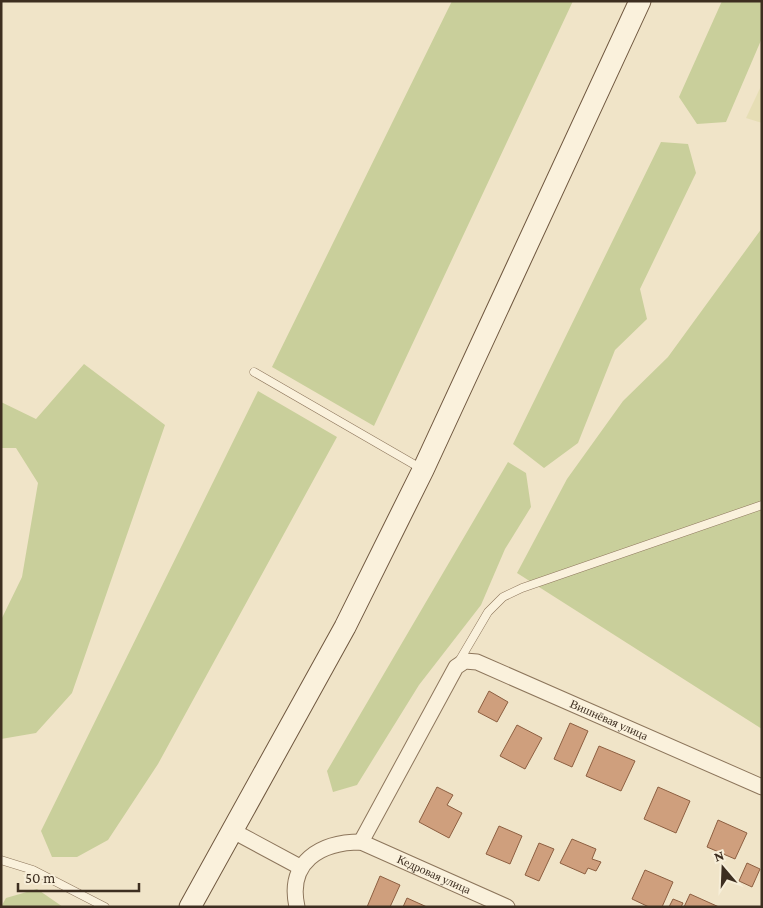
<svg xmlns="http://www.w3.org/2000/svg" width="763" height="908" font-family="'Crimson Pro',serif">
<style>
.farmland{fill:#e6deb5}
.green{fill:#c9cf9b}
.building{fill:#cf9f7d;stroke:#8d5f41}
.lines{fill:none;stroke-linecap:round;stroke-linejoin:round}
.lane-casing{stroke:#8d765c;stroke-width:9}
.street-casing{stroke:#8d765c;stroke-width:17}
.secondary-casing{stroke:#6f573f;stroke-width:23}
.lane{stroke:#faf1dc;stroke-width:8}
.street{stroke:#faf1dc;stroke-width:15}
.secondary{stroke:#faf1dc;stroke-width:21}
.labels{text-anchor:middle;stroke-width:4;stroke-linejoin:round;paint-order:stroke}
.street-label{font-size:12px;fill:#3d2e20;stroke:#f7eed8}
</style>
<rect width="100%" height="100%" fill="#f0e4c8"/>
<path class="farmland" d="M762 84V123L746 118Z"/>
<path class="green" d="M452 1H573L374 426 272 367Z
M722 1H762V38L726 122 697 124 679 97Z
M661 142 688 144 696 173 640 289 647 319 615 350 578 443 544 468 513 444Z
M762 228V729L517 573 567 479 623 401 668 357Z
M84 364 165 425 72 693 36 733 1 739V620L22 577 38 483 16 448H1V402L36 419Z
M258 391 337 437 158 764 108 840 77 857H52L41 831Z
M508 462 526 473 531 507 505 549 481 605 419 685 357 785 333 792 327 771Z
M37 889 63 907H1L6 898Z"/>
<path class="building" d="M489 691 508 702 497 722 478 712Z
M570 723 588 731 572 767 554 759Z
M517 725 542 738 525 769 500 756Z
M599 746 635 761 621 791 586 776Z
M437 787 453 795 447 805 462 813 449 838 419 822Z
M658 787 690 801 676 833 644 819Z
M718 820 747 833 735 859 707 847Z
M499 826 522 836 510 864 486 854Z
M572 839 596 849 592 859 601 862 596 871 588 868 585 874 560 863Z
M539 843 554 849 539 881 525 875Z
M747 863 760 869 752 887 739 881Z
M645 870 673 882 662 907H649L632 899Z
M380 876 400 885 390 907H367Z
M690 894 719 907H684Z
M407 898 427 907H403Z
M673 899 683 903 681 907H669Z"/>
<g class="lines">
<g class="lane-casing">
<path id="lane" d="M254 372 422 469
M458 663 488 612 503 597 522 588 762 505
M1 860 33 870 105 907"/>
</g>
<g class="street-casing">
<g id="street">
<path d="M233 831 300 867"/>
<path id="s1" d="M361 842 456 667 465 661 477 662 762 787"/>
<path id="s2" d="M297 907C287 862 320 842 361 842L507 907"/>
</g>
</g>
<g class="secondary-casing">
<path id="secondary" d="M190 907 345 627 423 470 640 1"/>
</g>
<use href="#lane" class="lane"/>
<use href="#street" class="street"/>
<use href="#secondary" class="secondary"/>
</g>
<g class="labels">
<g class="street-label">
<text dy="4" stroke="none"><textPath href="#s1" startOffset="366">Вишнёвая улица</textPath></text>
<text dy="4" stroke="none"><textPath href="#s2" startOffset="188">Кедровая улица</textPath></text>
</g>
</g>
<rect width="763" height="908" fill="none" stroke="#3d2e20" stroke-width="5"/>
<g transform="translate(723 868) rotate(341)" stroke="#f7eed8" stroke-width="4" paint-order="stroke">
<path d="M0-4L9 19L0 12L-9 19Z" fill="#3d2e20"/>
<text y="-8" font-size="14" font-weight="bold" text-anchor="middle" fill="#3d2e20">N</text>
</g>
<path d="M18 883v8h121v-8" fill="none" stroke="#3d2e20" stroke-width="2.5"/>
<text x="25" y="883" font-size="15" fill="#3d2e20" stroke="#f7eed8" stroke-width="4" paint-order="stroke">50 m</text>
</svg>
